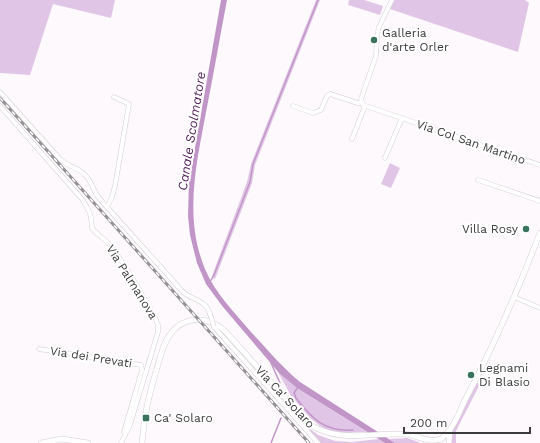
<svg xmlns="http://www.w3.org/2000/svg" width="540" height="443" font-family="'Work Sans',sans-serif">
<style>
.green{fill:#e1c5e6}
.water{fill:#c295c9}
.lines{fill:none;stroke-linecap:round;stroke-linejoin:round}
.stream{stroke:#c295c9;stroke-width:1.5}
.minor-casing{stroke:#d3cfd3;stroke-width:5}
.tertiary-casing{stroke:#d3cfd3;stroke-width:6}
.minor{stroke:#fff;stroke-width:4}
.tertiary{stroke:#fff;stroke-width:5}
.rail-casing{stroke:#949194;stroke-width:3}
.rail{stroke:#fff;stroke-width:1.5;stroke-dasharray:4.5;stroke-linecap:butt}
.minor-bridge-casing{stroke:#d3cfd3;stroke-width:5;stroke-linecap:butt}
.minor-bridge{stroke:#fff;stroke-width:4}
.poi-dot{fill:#3a745e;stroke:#fff;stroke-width:1.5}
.labels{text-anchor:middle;stroke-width:4;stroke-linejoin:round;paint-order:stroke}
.poi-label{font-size:12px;fill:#3c3b3d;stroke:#fff;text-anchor:start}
.street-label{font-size:12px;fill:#3c3b3d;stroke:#fff}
.water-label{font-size:13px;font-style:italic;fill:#551f5e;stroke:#fff}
</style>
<rect width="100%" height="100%" fill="#fdf9fd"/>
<path class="green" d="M0 0H115L111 18 53 4 30 75 0 73Z
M316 0H320L255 165 252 183 215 279 212 276 247 182 251 164Z
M349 0H364L383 6 380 15 348 5Z
M394 0H525L529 3 518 52 390 9Z
M390 163 400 168 391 188 381 184Z
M278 372 297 388 367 432 339 433 330 431 320 426 310 418 291 396Z
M477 383 480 384 456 431V443H451L453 430Z
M305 425 318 435 335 441 352 442 379 439 385 443H321Z
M407 438 421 443H395L389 439Z"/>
<path class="water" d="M221 0H227C220 36 214 72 207 107 197 161 183 216 205 269 215 293 234 312 251 332 267 349 282 367 300 382L395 443H385L297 388 280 374 223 307 206 284 197 263 190 235 188 216 189 182Z"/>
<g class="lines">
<path class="stream" d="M210 282 214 275 250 182 253 164 318 0
M271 363 280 383
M298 387 294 393 296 398C312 419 325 432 353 430
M271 443 281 418"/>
<g class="minor-casing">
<path id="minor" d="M392 0 379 27 377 36 376 56 361 99 363 105 540 165
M0 92 60 159C68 167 78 167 85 175 92 181 93 191 99 198 126 229 154 259 181 290 191 301 206 299 210 314
M0 106 82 199C90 212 91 213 92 228 97 235 105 239 110 245 127 266 140 292 154 315L158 325V332L130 425 121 443
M293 106 313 113 321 110 327 96 330 94 358 103H361
M352 139 365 106
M385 158 402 118
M478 180 540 201
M107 207 112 197 115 186 129 104 114 97
M514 297 540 308
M214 327 318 443
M39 349 141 365 142 370 124 432"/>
</g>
<g class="tertiary-casing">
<path id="tertiary" d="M41 443 62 439 88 443
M142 443C144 415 149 395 157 368 160 357 163 345 169 336 182 316 206 315 224 330L309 424C339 443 368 433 403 434 412 434 420 439 430 440 434 441 437 440 441 439 453 430 459 413 465 400 494 346 518 290 540 233
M449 443 450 432"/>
</g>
<use href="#minor" class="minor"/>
<use href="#tertiary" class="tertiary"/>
<g class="rail-casing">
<path id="rail" d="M0 98 309 443"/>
</g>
<use href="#rail" class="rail"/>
<g class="minor-bridge-casing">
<path id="minor-bridge" d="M210 314 214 327"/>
</g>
<use href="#minor-bridge" class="minor-bridge"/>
</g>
<g class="poi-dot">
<circle cx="374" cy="40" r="4"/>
<circle cx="526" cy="229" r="4"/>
<circle cx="471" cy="375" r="4"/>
<rect x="142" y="414" width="8" height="8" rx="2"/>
</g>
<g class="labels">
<g class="poi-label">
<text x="382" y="37">Galleria<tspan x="382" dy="14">d'arte Orler</tspan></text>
<text x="518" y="233" text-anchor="end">Villa Rosy</text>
<text x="479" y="372">Legnami<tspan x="479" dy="14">Di Blasio</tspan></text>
<text x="154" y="422">Ca' Solaro</text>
</g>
<g class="street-label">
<text transform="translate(471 142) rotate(19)" y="4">Via Col San Martino</text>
<text transform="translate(132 282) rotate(58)" y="4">Via Palmanova</text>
<text transform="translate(91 357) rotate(9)" y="4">Via dei Prevati</text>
<text transform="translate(285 397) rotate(47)" y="4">Via Ca' Solaro</text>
</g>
<g class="water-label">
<text transform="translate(191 131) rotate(-81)" y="5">Canale Scolmatore</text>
</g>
</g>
<path d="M404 427v6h126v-6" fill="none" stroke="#3c3b3d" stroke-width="2"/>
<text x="410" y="427" font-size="12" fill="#3c3b3d" stroke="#ffffff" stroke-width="3" paint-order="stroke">200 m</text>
</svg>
